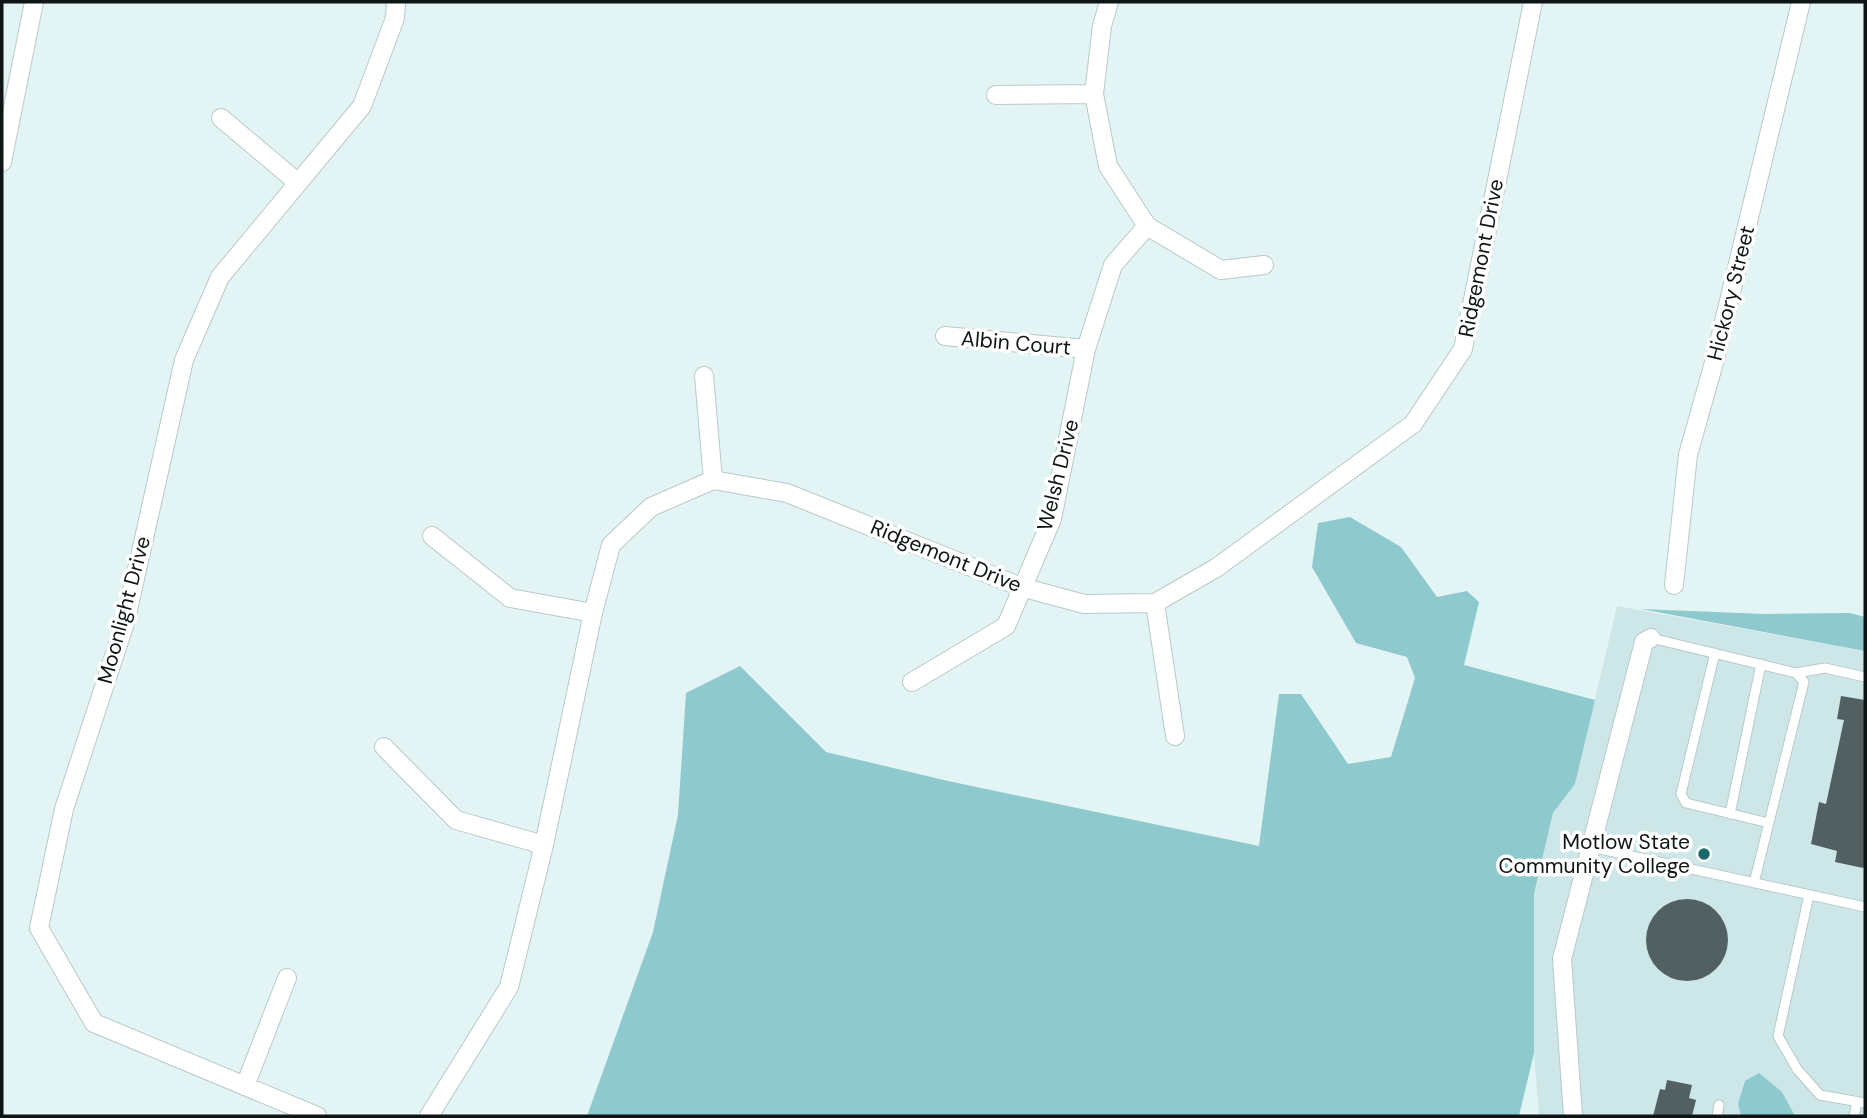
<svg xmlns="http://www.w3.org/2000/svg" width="1867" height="1118" font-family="'DM Sans',sans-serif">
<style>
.built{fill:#cde7e9}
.green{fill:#8ec9cd}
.building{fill:#526061}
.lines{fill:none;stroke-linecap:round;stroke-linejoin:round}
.service-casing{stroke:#b9c9ca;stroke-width:11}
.minor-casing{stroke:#b9c9ca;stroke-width:20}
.service{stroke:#fff;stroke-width:9}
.minor{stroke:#fff;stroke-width:18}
.poi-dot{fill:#1a686c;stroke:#fff;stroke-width:2.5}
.labels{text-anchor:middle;stroke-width:7;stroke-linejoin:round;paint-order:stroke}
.street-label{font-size:21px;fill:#0f1515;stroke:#fff}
.poi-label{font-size:21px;fill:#0f1515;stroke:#fff;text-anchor:end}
</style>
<rect width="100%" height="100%" fill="#e3f4f5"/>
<path class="built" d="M1617 606 1865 651V1116H1539L1534 1053V894L1553 813 1575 784Z"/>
<path class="green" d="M1350 517 1401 547 1437 597 1467 591 1479 602 1464 665 1595 700 1575 784 1553 813 1534 894V1053L1519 1116H587L653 932 678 815 686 693 740 666 826 752 948 781 1259 846 1279 694H1301L1348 764 1391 757 1415 678 1407 657 1356 643 1312 567 1318 523Z
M1641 609 1765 614 1850 613 1865 617V651Z
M1759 1073 1782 1092 1795 1116H1741L1738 1104 1745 1081Z"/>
<path class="building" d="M1841 696 1865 700V865L1863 868 1835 862 1837 851 1811 844 1819 802 1826 804 1844 720 1837 719Z
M1646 940a41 41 0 1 1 82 0a41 41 0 1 1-82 0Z
M1667 1080 1692 1085 1689 1098 1696 1100 1692 1116H1653L1660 1089 1665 1090Z"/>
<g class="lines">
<g class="service-casing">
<path id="service" d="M1651 638 1796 673 1804 682 1754 883
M1715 653 1681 794 1686 803 1769 823
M1796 673 1825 668 1865 677
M1730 814 1761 664
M1591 847 1865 907
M1809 895 1778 1036 1797 1069 1820 1095 1865 1103
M1717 1116 1719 1105
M1854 1116 1857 1102"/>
</g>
<g class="minor-casing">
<path id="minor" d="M1109 2 1102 26 1094 94 1108 166 1147 226 1221 270 1264 265
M996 95 1094 94
M221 118 297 182
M2 162 34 2
M945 336 1086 349
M704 376 713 480
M432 536 510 598 593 613
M1674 585 1688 455 1715 359 1801 2
M1155 603 1175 736
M912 682 1006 626 1052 519 1086 349 1113 265 1147 226
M384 747 456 820 544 845
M245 1086 287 978
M317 1116 94 1023 39 928 64 809 125 623 184 360 220 277 362 106 395 18 396 2
M429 1116 509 987 544 845 593 613 611 545 651 507 713 480 787 493 1021 587 1084 604 1155 603 1216 568 1413 424 1463 349 1533 2
M1573 1116 1562 959 1644 642 1651 638"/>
</g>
<use href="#service" class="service"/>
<use href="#minor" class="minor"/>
</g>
<circle class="poi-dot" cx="1704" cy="854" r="7"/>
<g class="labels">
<g class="street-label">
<text transform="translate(1481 258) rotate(-79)" y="7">Ridgemont Drive</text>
<text transform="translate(1731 293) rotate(-76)" y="7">Hickory Street</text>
<text transform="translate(1016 343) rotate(5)" y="7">Albin Court</text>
<text transform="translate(1058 475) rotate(-76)" y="7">Welsh Drive</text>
<text transform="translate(946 556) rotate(22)" y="7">Ridgemont Drive</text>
<text transform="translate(124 610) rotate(-75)" y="7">Moonlight Drive</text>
</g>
<g class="poi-label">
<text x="1690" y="849">Motlow State<tspan x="1690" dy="24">Community College</tspan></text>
</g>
</g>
<rect width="1867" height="1118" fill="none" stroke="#0f1515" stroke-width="7"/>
</svg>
